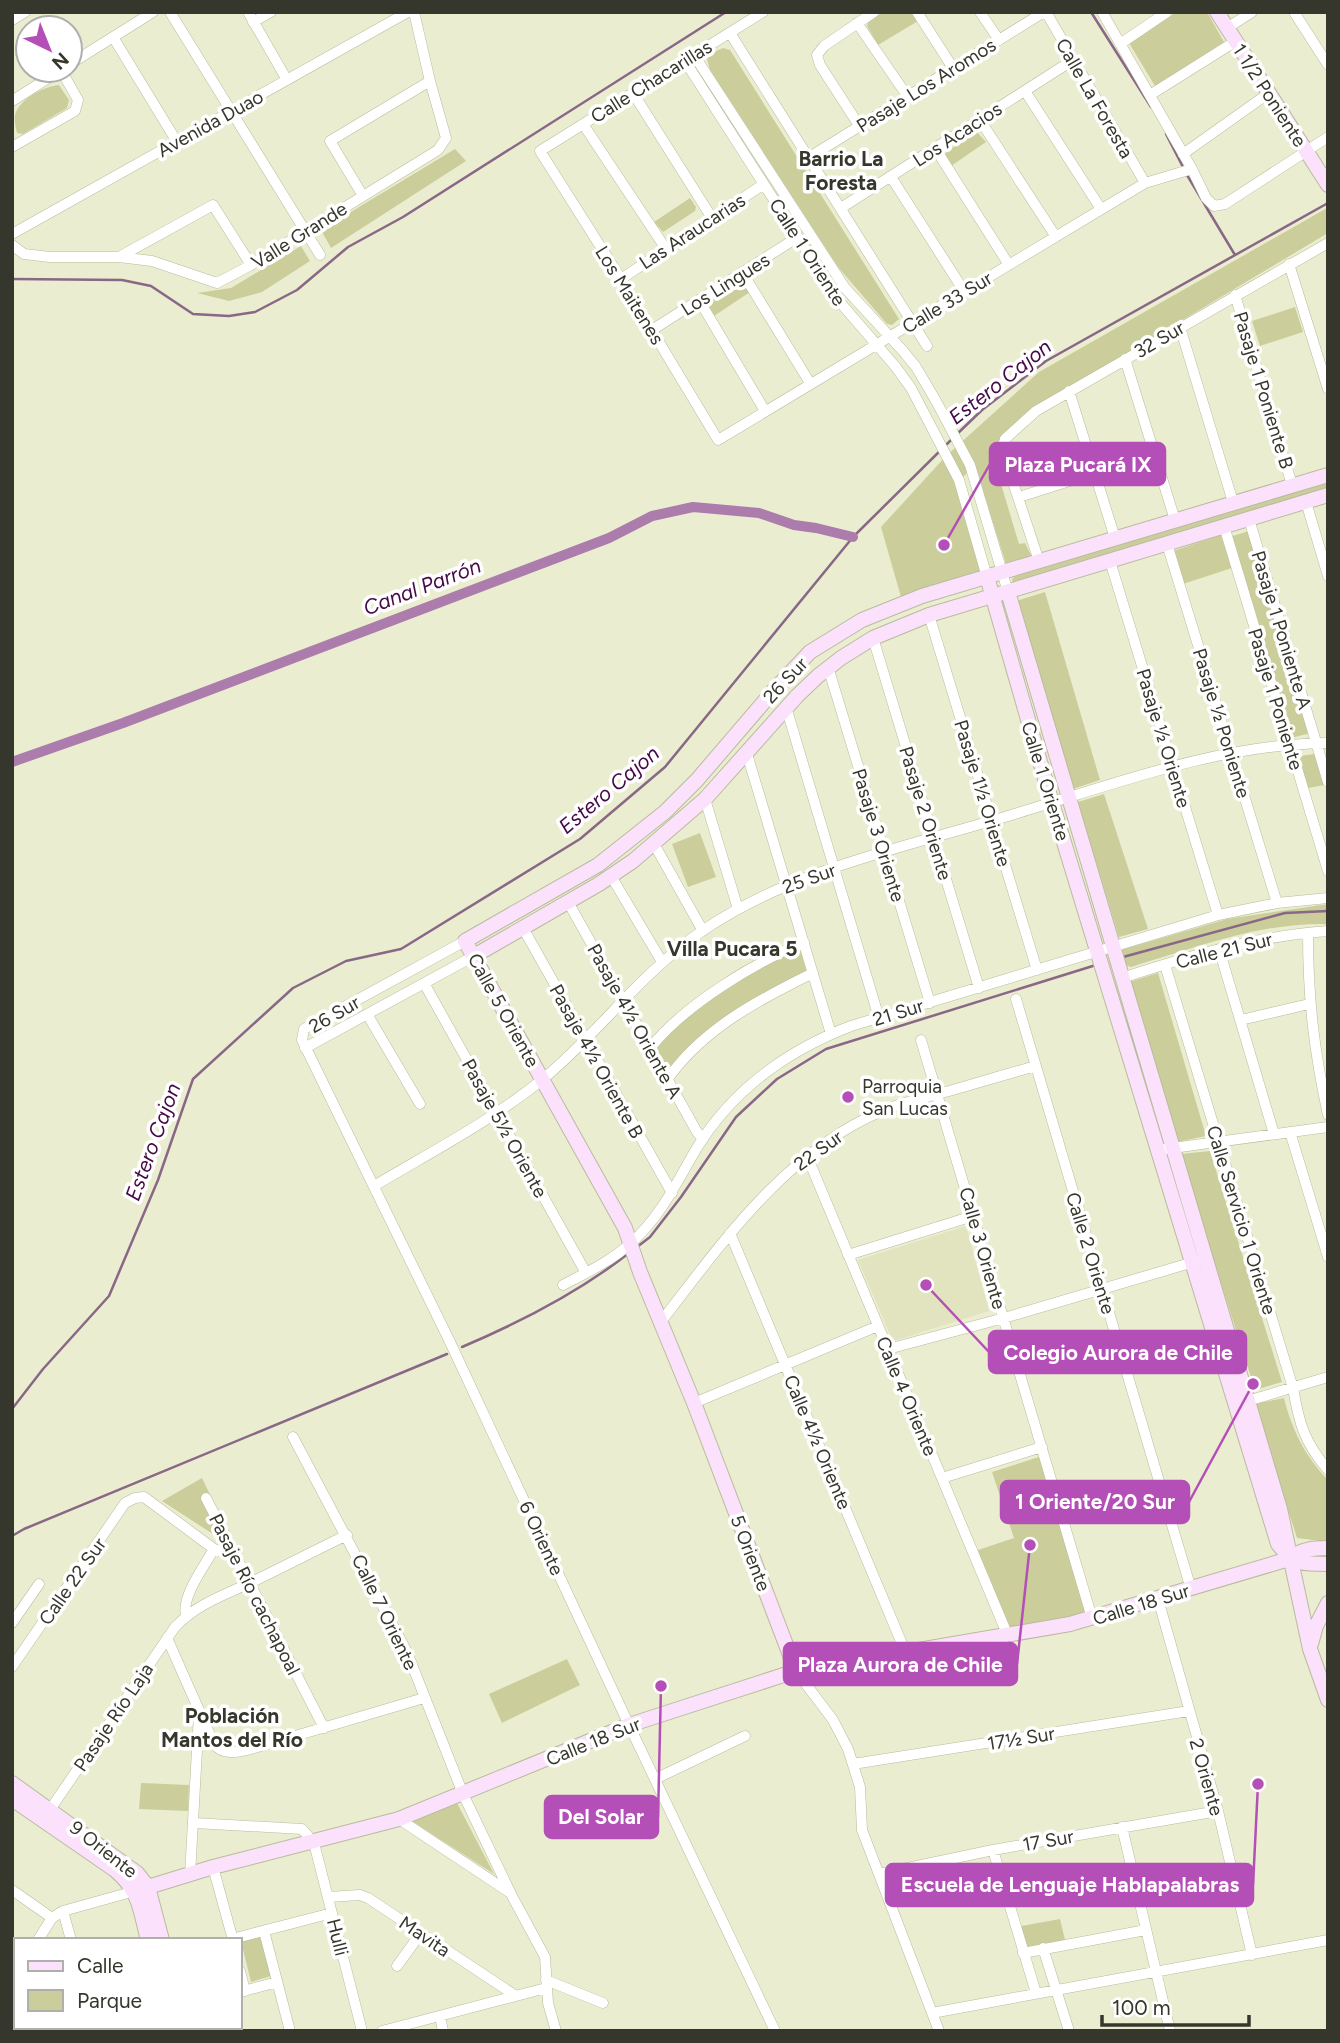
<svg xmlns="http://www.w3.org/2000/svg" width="1340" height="2043" font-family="Figtree,sans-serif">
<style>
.built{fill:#e2e3bf}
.green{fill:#cbce9a}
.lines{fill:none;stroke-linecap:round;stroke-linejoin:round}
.stream{stroke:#896786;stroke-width:2.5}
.canal{stroke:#ac7cac;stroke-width:10}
.street-casing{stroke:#b9bb9e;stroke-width:11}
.secondary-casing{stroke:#b9bb9e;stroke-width:16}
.street{stroke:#fff;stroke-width:10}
.secondary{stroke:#fbe1fb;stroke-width:14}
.poi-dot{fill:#b34fb6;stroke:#fff;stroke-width:2.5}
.labels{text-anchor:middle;stroke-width:7;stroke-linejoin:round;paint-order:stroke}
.street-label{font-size:19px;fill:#36372c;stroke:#fff}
.poi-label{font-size:19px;fill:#36372c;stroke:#fff;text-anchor:start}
.neighbourhood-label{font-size:21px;font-weight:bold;fill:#36372c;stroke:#fff}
.water-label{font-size:21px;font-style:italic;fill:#460848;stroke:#fff}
.leader{fill:none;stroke:#b34fb6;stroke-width:2.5}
.callout-dot{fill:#b34fb6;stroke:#fff;stroke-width:2.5}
.callout{fill:#b34fb6;stroke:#b34fb6;stroke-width:2.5}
.callout-label{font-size:21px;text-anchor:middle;font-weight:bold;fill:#fff}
</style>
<rect width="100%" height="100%" fill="#ebedd0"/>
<path class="built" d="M966 1226 989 1311 893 1341 858 1260Z"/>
<path class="green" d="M884 12H911L918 21 878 45 867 26 869 20Z
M1177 12H1207L1224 42 1155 86 1129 43Z
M723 48 730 50 899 319 892 325 887 324 838 267 710 70 707 59 712 53Z
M59 85 69 100 67 108 23 134 17 133C16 128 14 121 15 116 18 99 45 86 59 85Z
M977 132 986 142 951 166 945 157 946 152Z
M455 149 466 161 331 248 321 230Z
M690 198 696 207 695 211 663 232 654 222Z
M1327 208 1328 233 1030 411 998 442 1000 458 998 474 1019 544 1025 543 1032 557 1007 567 975 465 959 481 983 580 903 604 881 527 946 456 1039 372Z
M301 246 310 261 262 292 229 301 197 293 231 288Z
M741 281 750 292 714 316 708 307 709 302Z
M1295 307 1303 332 1260 346 1252 321Z
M1328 479V491L1014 584 1012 580 1015 575Z
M1249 531 1311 733 1291 738 1229 537Z
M1221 535 1232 568 1183 584 1173 551Z
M1045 592 1100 780 1073 789 1016 601Z
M1315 754 1325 785 1308 788 1299 756Z
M1104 794 1148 929 1119 937 1078 802Z
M700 833 716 877 688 887 672 844Z
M1328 904V924C1261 922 1194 948 1131 967L1125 965 1119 953 1124 949 1227 919Z
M804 942 813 973 723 1025 667 1080 650 1048 738 975Z
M1158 973 1206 1136 1177 1142 1129 982Z
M1210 1151 1282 1382 1255 1390 1180 1154Z
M1284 1398C1292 1430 1305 1456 1328 1480V1542L1297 1538 1254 1404Z
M1039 1457 1086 1614 1008 1629 975 1551 1014 1538 992 1472Z
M202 1478 236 1549 162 1501Z
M567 1659 580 1685 502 1723 489 1694Z
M141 1783 189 1785 188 1811 139 1809Z
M457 1803 494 1874 410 1820Z
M1060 1919 1066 1944 1023 1953 1016 1927Z
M261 1936 271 1976 251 1982 241 1941Z"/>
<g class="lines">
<path class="stream" d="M1091 12 1151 107
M1166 134 1184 169
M1187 175 1235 255
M12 279 122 280 151 286 193 314 229 316 255 312 297 290 348 247 403 217 726 12
M956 435 982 410 1046 361 1328 203
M1123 957 1285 913 1328 911
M637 1247 650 1237 681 1197 736 1117 777 1079 826 1049 1096 965
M462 1347C521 1322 578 1293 629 1253
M12 1409 43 1369 109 1296 158 1180 193 1079 293 988 346 961 401 949 580 839 665 767 853 537 951 440
M12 1536 24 1529 447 1354"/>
<path class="canal" d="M12 762 123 723 609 538 652 516 693 507 759 513 794 525 816 528 853 537"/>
<g class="street-casing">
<path id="street" d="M170 12 320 255
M248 12 287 80
M763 12 540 151 621 279 718 440 1145 183 1192 169
M917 12 953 68
M980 12 999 40
M1046 12 1145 183
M1102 12 1192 169 1206 198 1214 206 1225 204 1328 137
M1294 12 1328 65
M12 20 25 12
M253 22 271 12
M857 23 908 97
M1227 28 1252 12
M730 33 927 346
M113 37 177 142
M1120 44 1167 12
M694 55 845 288 903 351 916 367 936 401 970 465 1008 592
M685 61 838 300 895 366 911 388 959 480 987 577
M70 64 153 12
M1025 91 1101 209
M633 93 712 218
M1150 95 1236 41
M12 101 61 70 78 100 75 111 12 147
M980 120 1056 237
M583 124 666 249
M860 127 820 65 817 55 824 46 874 12
M935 148 1009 265
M1183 154 1269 93
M808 158 1044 12
M891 177 964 291
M363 196 330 141 430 81
M841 208 1073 60
M12 234 408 12
M12 245 24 254 50 257H119L152 261 217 283 251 265 438 150 446 138 430 81 414 12
M119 257 213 205 251 265
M1289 264 1328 389
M742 272 810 383
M621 279 764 184
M1235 295 1292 485
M699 300 765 411
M1180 327 1233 502
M652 330 798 237
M1125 359 1175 520
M1069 391 1115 538
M1019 497 1095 473
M1306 502 1328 576
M1249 519 1328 782
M1224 526 1328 871
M1167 544 1277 903
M1039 561 1002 449 1005 439 1036 411 1328 243
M1110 561 1218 915
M929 615 1037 970
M873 638 979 988
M828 667 930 1003
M786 707 879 1018
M747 754 831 1034
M705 799 738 909
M654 844 703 931
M611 876 662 962
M568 902 697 1132 703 1139
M523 928 672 1193
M1308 933C1308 999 1314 1051 1328 1115
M465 941 304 1029 302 1040 450 1342 629 1725 775 2031
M1219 949 1274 1134
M1165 965 1293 1388C1299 1423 1304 1442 1328 1470
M1122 978C1189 956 1257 936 1328 931
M424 983 586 1273
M1016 999 1191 1589
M367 1014 420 1104
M1241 1020 1309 1004
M921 1040 1092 1618
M305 1048 474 956
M650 1048C686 1004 752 964 804 942
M667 1080C702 1029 760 999 813 973
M1290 1132 1328 1257
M1158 1150 1328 1127
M807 1156 1008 1636
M374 1186C431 1152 491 1121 543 1079 601 1031 641 972 705 929 795 869 905 847 1008 816 1112 785 1218 744 1328 743
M730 1233 905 1651
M848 1255 973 1216
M563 1285C586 1273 611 1261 631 1243 660 1217 676 1184 695 1151 731 1091 786 1051 851 1026L1218 915 1277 903 1328 898
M660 1323C722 1243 785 1152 882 1111 900 1103 919 1099 938 1094 971 1085 1003 1075 1036 1066
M888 1349 1004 1318 1197 1261
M1244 1402 1328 1377
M694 1403 878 1326
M293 1437 407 1652 463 1794 511 1894 545 1957 548 2003 556 2031
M942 1478 1042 1447
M206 1498 324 1728
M1158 1599 1218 1811 1252 1955
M186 1615C181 1597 205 1565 214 1549
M12 1623 39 1584
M167 1638 214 1744C223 1756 238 1752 251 1749L424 1698
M12 1667 125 1503 135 1498 144 1497 214 1549 235 1556
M796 1671 833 1720 848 1749 860 1787 862 1830 939 2031
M853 1764 1189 1711
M655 1779 745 1736
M47 1814 175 1627C198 1603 225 1595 254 1581 285 1566 316 1550 347 1535
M399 1819 509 1892
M194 1823 302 1829 314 1843 362 2031
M1122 1827 1170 2031
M993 1850 1036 1993
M213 1867 233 1940
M879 1874 993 1850 1218 1811
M190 1875 199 1714
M12 1890 52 1918
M328 1897 360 1895 368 1898 516 1996
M63 1911 71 1940
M264 1931 290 2031
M232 1939 332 1913
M38 1940 52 1918 63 1911 135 1891
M1043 1948 1069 2031
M1023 1953 1146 1930
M397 1966 421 1933
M240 1971 245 1991
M546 1980 603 2003
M12 1981 16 1975
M240 1992 277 1982
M12 1994 16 2010
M932 2013 1328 1940
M440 2016 443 2031
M19 2027 20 2031
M94 2027 95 2031
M382 2031 546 1988"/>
</g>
<g class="secondary-casing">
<path id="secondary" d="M1217 12 1328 185
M987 577 1052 803 1278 1544C1296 1567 1301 1563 1328 1564
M1008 592 1280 1509 1310 1649 1328 1700
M474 956 599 884 633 861 705 799 797 696 818 676 841 658 873 638 929 615 1328 495
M1311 1644 1316 1626 1328 1603
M796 1671 694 1403 640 1272 625 1228 465 941 598 865 665 812 697 780 775 689 810 652 862 620 922 596 1328 475
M12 1783 137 1873 148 1887 162 1940
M12 1799 115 1870C140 1891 140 1910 148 1940
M135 1891 213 1867 399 1819 629 1725 796 1671 1070 1624 1289 1559C1301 1549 1313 1548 1328 1548
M170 2027 171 2031
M186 2027 187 2031"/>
</g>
<use href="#street" class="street"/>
<use href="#secondary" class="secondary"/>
</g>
<circle class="poi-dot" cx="848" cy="1097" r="7"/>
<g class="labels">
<g class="street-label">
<text transform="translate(651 81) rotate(-32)" y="7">Calle Chacarillas</text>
<text transform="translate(926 85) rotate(-32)" y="7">Pasaje Los Aromos</text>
<text transform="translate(1270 95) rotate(57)" y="7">1 1/2 Poniente</text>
<text transform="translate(1095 98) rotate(60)" y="7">Calle La Foresta</text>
<text transform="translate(210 123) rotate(-29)" y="7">Avenida Duao</text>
<text transform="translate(957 134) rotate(-33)" y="7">Los Acacios</text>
<text transform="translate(692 231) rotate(-33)" y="7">Las Araucarias</text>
<text transform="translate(299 235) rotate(-32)" y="7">Valle Grande</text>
<text transform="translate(808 252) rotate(57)" y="7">Calle 1 Oriente</text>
<text transform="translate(725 284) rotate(-32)" y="7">Los Lingues</text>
<text transform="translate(630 295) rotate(58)" y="7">Los Maitenes</text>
<text transform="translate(947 302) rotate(-31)" y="7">Calle 33 Sur</text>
<text transform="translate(1159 339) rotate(-30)" y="7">32 Sur</text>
<text transform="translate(1264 390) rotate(73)" y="7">Pasaje 1 Poniente B</text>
<text transform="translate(1282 630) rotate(73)" y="7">Pasaje 1 Poniente A</text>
<text transform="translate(785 680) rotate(-47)" y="7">26 Sur</text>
<text transform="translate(1276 699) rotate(73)" y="7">Pasaje 1 Poniente</text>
<text transform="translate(1222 723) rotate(73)" y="7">Pasaje ½ Poniente</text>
<text transform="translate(1164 738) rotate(73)" y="7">Pasaje ½ Oriente</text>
<text transform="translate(1046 781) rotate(73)" y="7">Calle 1 Oriente</text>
<text transform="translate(983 793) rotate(73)" y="7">Pasaje 1½ Oriente</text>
<text transform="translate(926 813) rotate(73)" y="7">Pasaje 2 Oriente</text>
<text transform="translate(879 835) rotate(73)" y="7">Pasaje 3 Oriente</text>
<text transform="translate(809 878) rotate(-20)" y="7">25 Sur</text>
<text transform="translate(1224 950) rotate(-14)" y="7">Calle 21 Sur</text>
<text transform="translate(504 1010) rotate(61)" y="7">Calle 5 Oriente</text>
<text transform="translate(898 1012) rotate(-17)" y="7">21 Sur</text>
<text transform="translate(334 1014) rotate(-30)" y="7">26 Sur</text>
<text transform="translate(635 1021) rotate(61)" y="7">Pasaje 4½ Oriente A</text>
<text transform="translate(597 1061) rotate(61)" y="7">Pasaje 4½ Oriente B</text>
<text transform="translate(505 1128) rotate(61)" y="7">Pasaje 5½ Oriente</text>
<text transform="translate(818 1150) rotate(-36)" y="7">22 Sur</text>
<text transform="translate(1242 1220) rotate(73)" y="7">Calle Servicio 1 Oriente</text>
<text transform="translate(983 1248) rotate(74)" y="7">Calle 3 Oriente</text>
<text transform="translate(1091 1253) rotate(73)" y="7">Calle 2 Oriente</text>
<text transform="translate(907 1396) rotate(67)" y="7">Calle 4 Oriente</text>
<text transform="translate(818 1442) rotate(67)" y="7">Calle 4½ Oriente</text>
<text transform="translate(542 1538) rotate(65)" y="7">6 Oriente</text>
<text transform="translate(751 1553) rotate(69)" y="7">5 Oriente</text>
<text transform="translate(72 1581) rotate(-55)" y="7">Calle 22 Sur</text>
<text transform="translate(255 1594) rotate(63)" y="7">Pasaje Río cachapoal</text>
<text transform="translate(1141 1604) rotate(-17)" y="7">Calle 18 Sur</text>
<text transform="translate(385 1612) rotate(64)" y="7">Calle 7 Oriente</text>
<text transform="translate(113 1717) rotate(-56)" y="7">Pasaje Río Laja</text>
<text transform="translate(1021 1738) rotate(-9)" y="7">17½ Sur</text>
<text transform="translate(593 1741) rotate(-22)" y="7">Calle 18 Sur</text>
<text transform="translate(1207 1777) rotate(74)" y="7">2 Oriente</text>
<text transform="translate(1048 1840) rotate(-10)" y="7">17 Sur</text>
<text transform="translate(104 1849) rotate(38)" y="7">9 Oriente</text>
<text transform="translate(425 1936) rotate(34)" y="7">Mavita</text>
<text transform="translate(338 1937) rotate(76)" y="7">Hulli</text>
</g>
<g class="poi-label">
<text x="862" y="1093">Parroquia<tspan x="862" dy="22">San Lucas</tspan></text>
</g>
<g class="neighbourhood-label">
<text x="841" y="166">Barrio La<tspan x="841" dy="24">Foresta</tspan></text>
<text x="732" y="956">Villa Pucara 5</text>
<text x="232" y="1723">Población<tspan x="232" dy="24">Mantos del Río</tspan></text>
</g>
<g class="water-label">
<text transform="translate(1000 382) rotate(-38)" y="7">Estero Cajon</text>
<text transform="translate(422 587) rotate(-21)" y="7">Canal Parrón</text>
<text transform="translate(609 790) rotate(-40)" y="7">Estero Cajon</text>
<text transform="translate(153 1142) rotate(-70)" y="7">Estero Cajon</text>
</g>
</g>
<path class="leader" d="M944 545L990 464M926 1285L989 1352M1253 1384L1189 1502M1030 1545L1017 1664M661 1686L658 1817M1258 1784L1253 1885"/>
<g class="callout-dot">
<circle cx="944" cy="545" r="7"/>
<circle cx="926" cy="1285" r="7"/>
<circle cx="1253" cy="1384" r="7"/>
<circle cx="1030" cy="1545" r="7"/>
<circle cx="661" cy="1686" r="7"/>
<circle cx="1258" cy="1784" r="7"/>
</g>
<g class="callout">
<rect x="990" y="443" width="175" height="42" rx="7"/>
<rect x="989" y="1331" width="257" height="42" rx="7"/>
<rect x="1001" y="1481" width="188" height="42" rx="7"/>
<rect x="784" y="1643" width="233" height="42" rx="7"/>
<rect x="545" y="1796" width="113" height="42" rx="7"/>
<rect x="886" y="1864" width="367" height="42" rx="7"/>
</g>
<g class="callout-label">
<text x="1078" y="472">Plaza Pucará IX</text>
<text x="1118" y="1360">Colegio Aurora de Chile</text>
<text x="1095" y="1509">1 Oriente/20 Sur</text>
<text x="900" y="1672">Plaza Aurora de Chile</text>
<text x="601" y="1824">Del Solar</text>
<text x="1070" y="1892">Escuela de Lenguaje Hablapalabras</text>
</g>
<rect width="1340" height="2043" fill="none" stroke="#36372c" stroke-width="28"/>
<rect x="14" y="1938" width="228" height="91" fill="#ffffff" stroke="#afafab" stroke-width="2"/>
<rect x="28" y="1961" width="35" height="10" fill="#fbe1fb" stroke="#afafab" stroke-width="2"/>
<text x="77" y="1973" font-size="21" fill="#36372c">Calle</text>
<rect x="28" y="1990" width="35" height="21" fill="#cbce9a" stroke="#afafab" stroke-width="2"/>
<text x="77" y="2008" font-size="21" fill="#36372c">Parque</text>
<g transform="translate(49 49) rotate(137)"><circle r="33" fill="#ffffff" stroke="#afafab" stroke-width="2"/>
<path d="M0-5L12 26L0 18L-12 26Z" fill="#b34fb6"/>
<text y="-10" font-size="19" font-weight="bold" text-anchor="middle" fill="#36372c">N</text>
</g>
<path d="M1102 2015v10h147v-10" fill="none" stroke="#36372c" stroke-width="3.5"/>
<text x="1112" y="2015" font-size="21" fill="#36372c" stroke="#ffffff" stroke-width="5" paint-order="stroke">100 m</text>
</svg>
